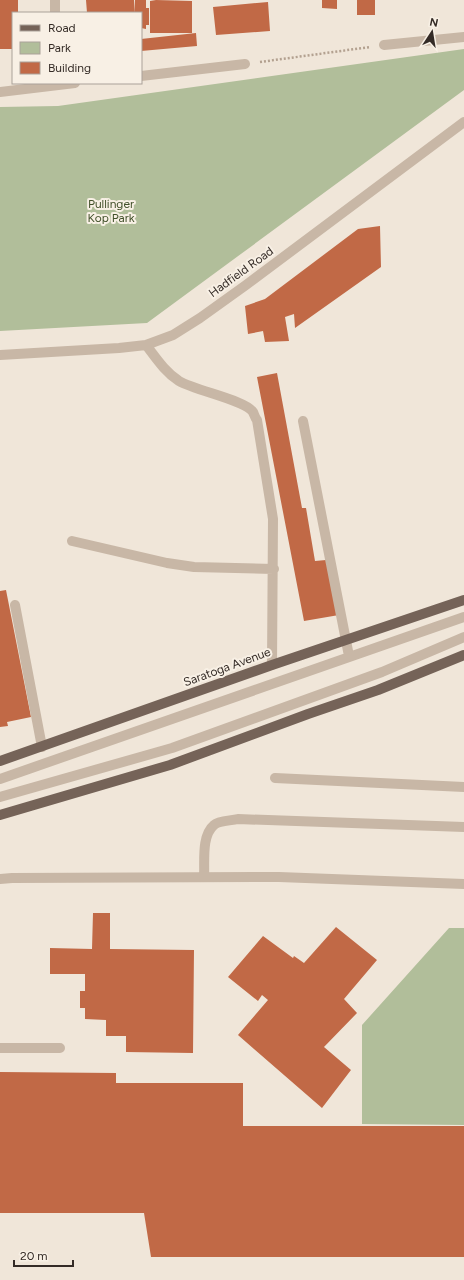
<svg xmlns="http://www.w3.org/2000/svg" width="464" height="1280" font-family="Figtree,sans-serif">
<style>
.green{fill:#b1be9a}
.building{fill:#c16946}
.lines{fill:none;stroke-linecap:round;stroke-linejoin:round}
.path{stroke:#b3a190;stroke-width:2.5;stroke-dasharray:2 2;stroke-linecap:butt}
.minor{stroke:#c8b7a6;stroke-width:10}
.major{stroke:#756358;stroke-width:10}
.labels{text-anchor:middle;stroke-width:4;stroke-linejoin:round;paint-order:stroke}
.park-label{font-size:12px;fill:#42512b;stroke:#f8f0e5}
.street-label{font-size:12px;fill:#342b26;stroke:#f8f0e5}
</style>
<rect width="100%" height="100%" fill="#f0e6d9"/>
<path class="green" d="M464 49V90L147 323 0 331V107L58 106Z
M449 928H464V1125L362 1124V1025Z"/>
<path class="building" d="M0 0H18V13H13V49H0Z
M86 0H134L135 13H87Z
M135 0H146V8H149V25H146V29L141 28V13H135Z
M156 0 192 1V33H150V1Z
M322 0H337V9L322 8Z
M357 0H375V15H357Z
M268 2 270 31 216 35 213 7Z
M196 33 197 46 141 51V39Z
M380 226 381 267 295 328 294 314 285 317 289 341 265 342 263 331 248 334 245 306 265 299 358 229Z
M277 373 302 508H306L315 561 326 560 339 615 304 621 257 377Z
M6 590 31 717 7 722 8 726 0 727V591Z
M93 913H110V949L194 950 193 1053 126 1052V1036H106V1020L85 1019V1008H80V991H85V974H50V948L92 949Z
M336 927 377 960 344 999 357 1013 324 1047 351 1070 322 1108 238 1035 268 1000 262 995 258 1001 228 977 263 936 293 958 294 956 304 963Z
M0 1072 116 1073V1083H243V1126H464V1257H151L144 1213H0Z"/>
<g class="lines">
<path class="path" d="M260 62 370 47"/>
<path class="minor" d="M55 13V0
M384 45 464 37
M141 76 245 64
M0 92 75 83
M146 345C156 358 165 372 179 381 196 391 245 400 253 412 254 414 255 418 257 420L273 519 272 665
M0 355 119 348 146 345 173 335 200 318 246 285 464 122
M303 421 349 656
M72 541 167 563 194 567 274 569
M15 605 42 747
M275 778 464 787
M0 779 464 617
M0 797 172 748 382 672 464 637
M204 877C205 862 201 836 214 825 219 820 231 821 238 819L464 827
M0 879 12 878 279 877 464 884
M0 1048H60"/>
<path class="major" d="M0 761 272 665 464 600
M0 815 170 765 308 714 378 690 464 655"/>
</g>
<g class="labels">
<g class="park-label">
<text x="111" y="208">Pullinger<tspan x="111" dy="14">Kop Park</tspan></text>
</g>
<g class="street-label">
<text transform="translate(241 272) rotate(-36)" y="4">Hadfield Road</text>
<text transform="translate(227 667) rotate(-20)" y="4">Saratoga Avenue</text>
</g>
</g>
<rect x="12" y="12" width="130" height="72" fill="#f8f0e5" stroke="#aaa199"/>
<rect x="20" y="25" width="20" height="6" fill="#756358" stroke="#aaa199"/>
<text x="48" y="32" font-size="12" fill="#342b26">Road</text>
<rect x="20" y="42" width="20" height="12" fill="#b1be9a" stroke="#aaa199"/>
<text x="48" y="52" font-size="12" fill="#342b26">Park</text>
<rect x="20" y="62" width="20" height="12" fill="#c16946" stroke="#aaa199"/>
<text x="48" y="72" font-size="12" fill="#342b26">Building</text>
<g transform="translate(432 32) rotate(12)" stroke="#f8f0e5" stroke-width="3" paint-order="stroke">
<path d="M0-3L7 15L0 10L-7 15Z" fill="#342b26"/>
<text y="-6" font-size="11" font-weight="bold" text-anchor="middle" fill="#342b26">N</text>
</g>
<path d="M14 1260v6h59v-6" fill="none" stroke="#342b26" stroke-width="2"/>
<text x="20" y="1260" font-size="12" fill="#342b26" stroke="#f8f0e5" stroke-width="3" paint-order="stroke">20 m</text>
</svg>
